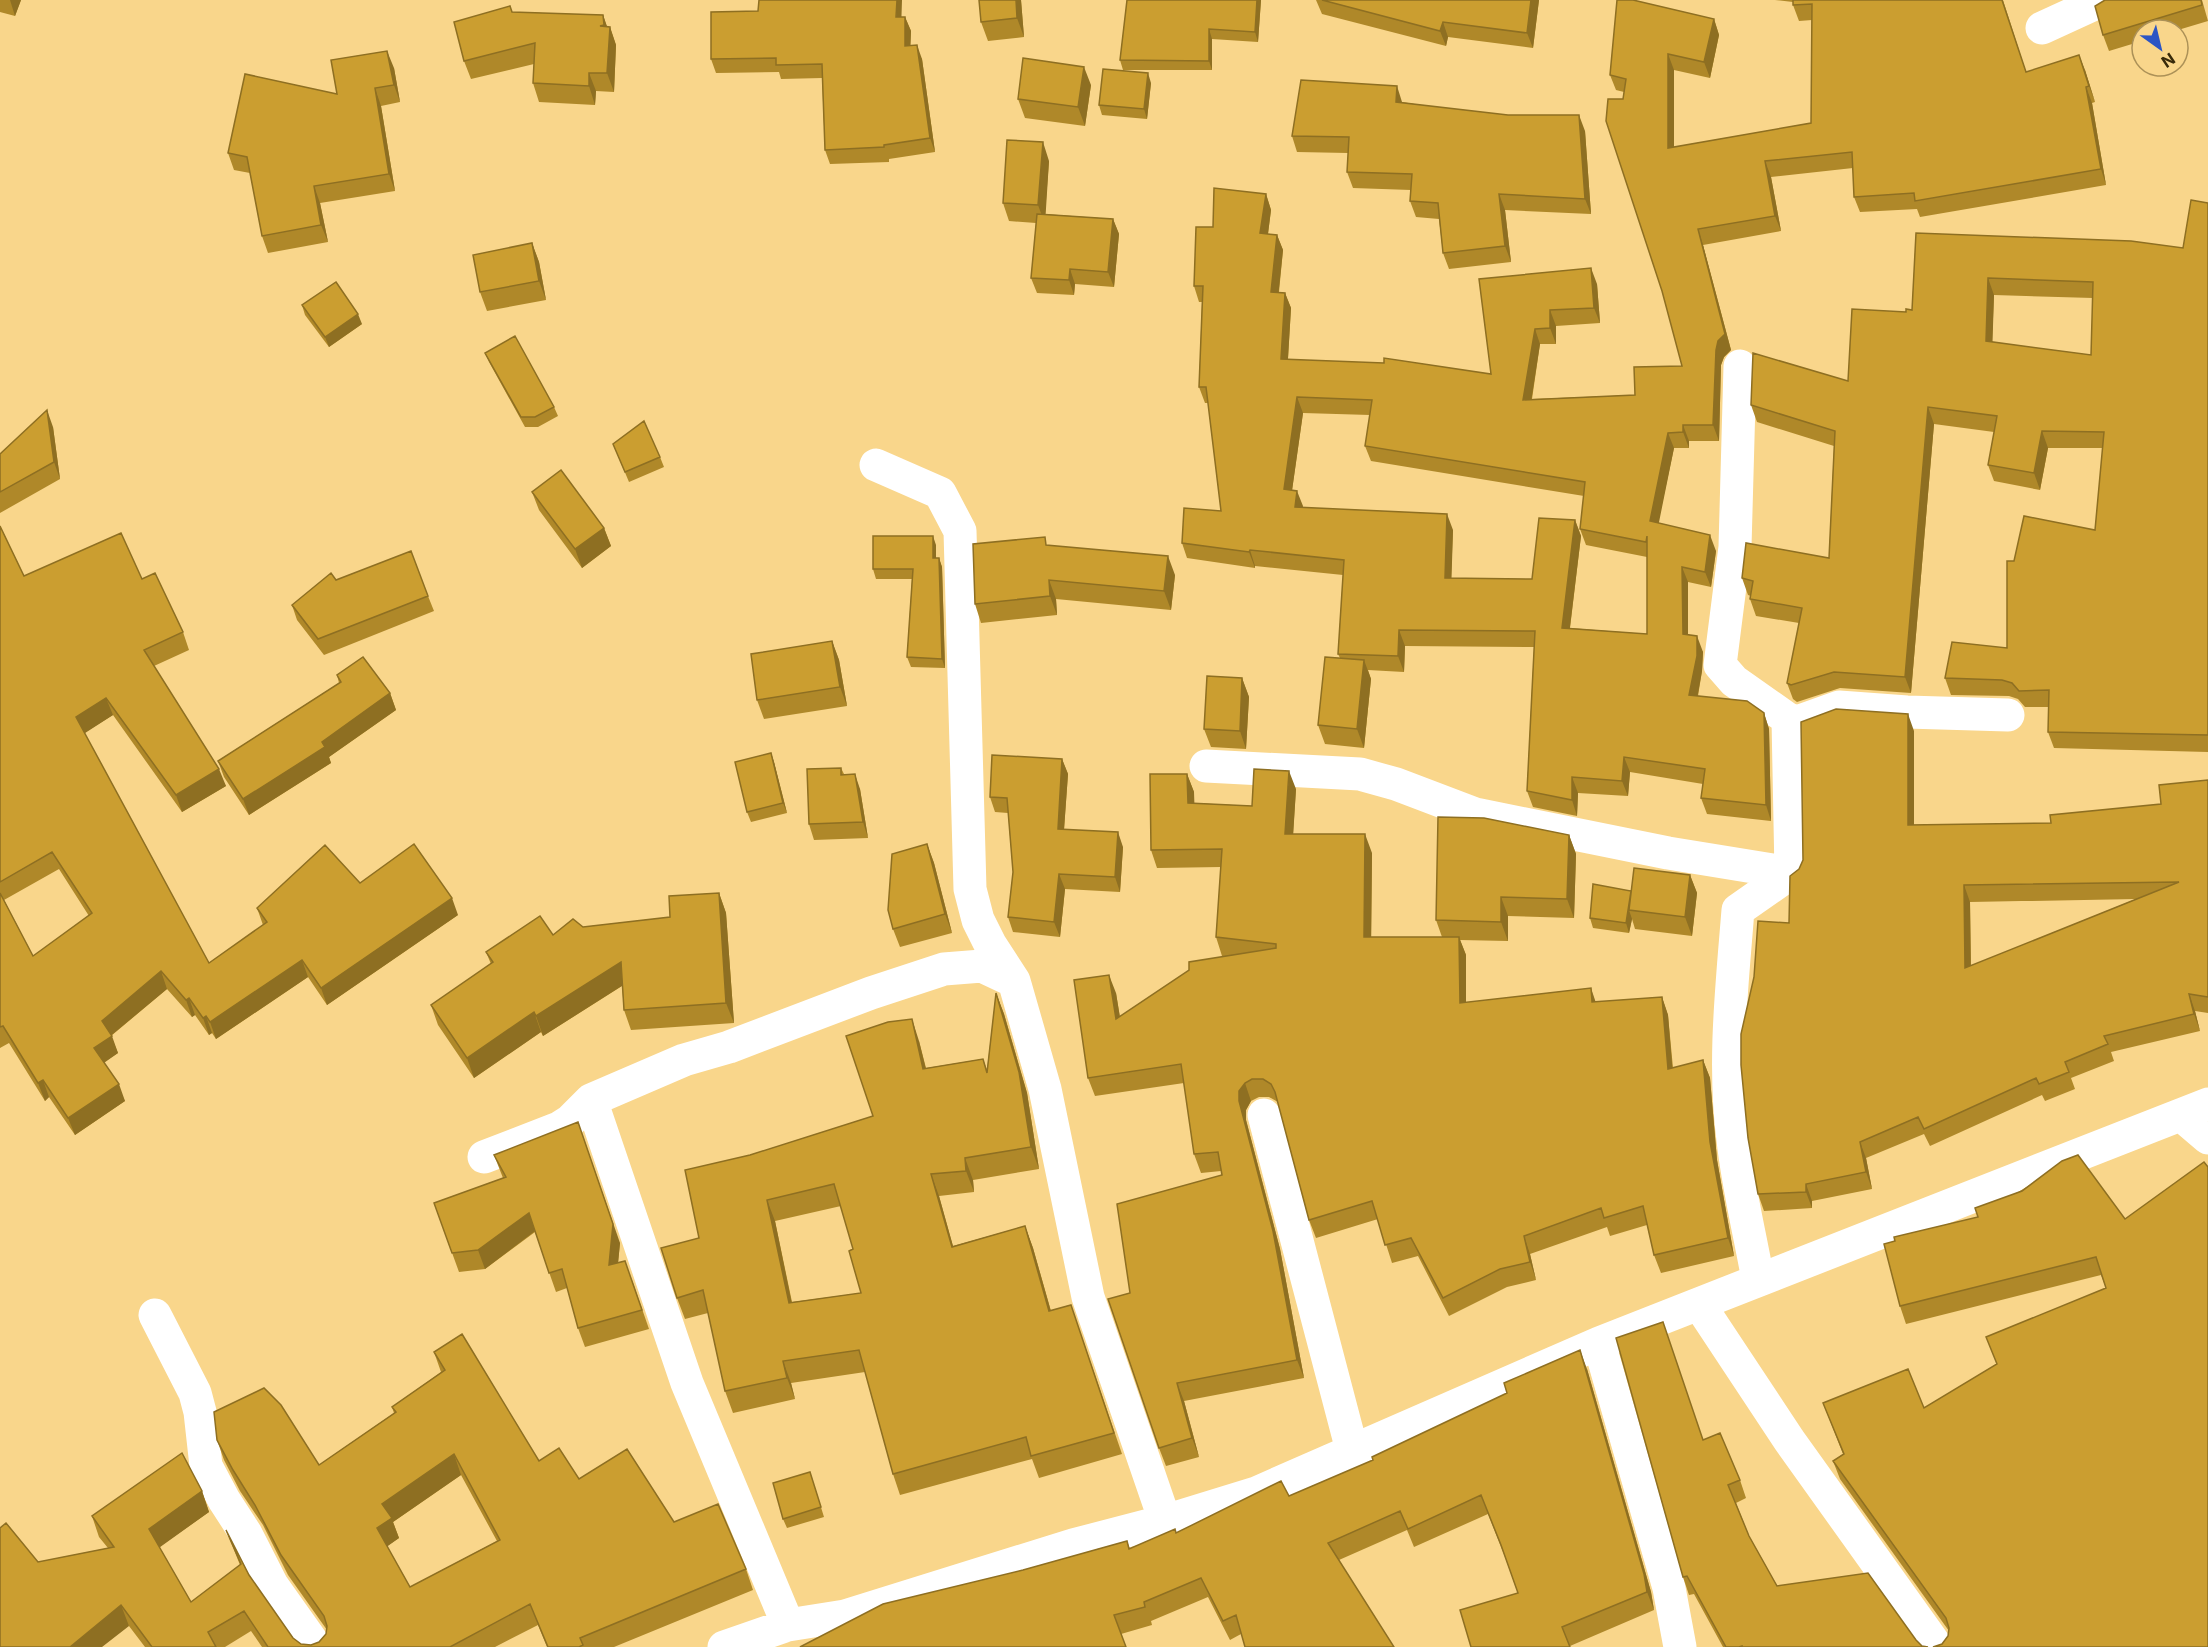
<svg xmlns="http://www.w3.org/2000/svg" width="2208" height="1647" font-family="Inter,sans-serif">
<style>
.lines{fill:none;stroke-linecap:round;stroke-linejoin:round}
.minor{stroke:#fff;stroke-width:33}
.wall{fill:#af8829;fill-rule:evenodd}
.shaded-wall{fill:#8e6f22}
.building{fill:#cb9e30;stroke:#8e6f22;stroke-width:1.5;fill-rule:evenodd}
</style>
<rect width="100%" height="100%" fill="#f9d68b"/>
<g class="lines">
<path class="minor" d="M2042 28 2103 0
M1740 366 1735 547 1720 665 1734 681 1788 719 1797 722 1839 707 1907 712 2008 715
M876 465 940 493 960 531 970 889 978 920 990 944 1014 981 1045 1089 1088 1297 1165 1521
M1206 766 1360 774 1396 784 1475 814 1668 853 1791 873
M591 1100 684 1060 729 1047 871 993 944 969 982 966 1014 981
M1264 1115 1352 1450
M2181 1115 2208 1138
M484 1157 559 1128 570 1121 591 1100 687 1383 788 1625
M1758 1280C1750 1234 1738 1187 1733 1140 1723 1063 1732 986 1738 910L1791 873 1788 719
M1699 1304 1789 1440 1937 1647
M155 1315 195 1393 200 1412 206 1466 224 1500 246 1534 272 1585 316 1647
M1599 1343 1669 1588 1680 1647
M724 1647 788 1625 845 1616 1073 1545 1165 1521 1256 1493 1599 1343 2208 1104"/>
</g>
<path class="wall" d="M0 0H21L15 16 0 12Z
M1021 0 1024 37 988 41 981 22Z
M1127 0H1261L1258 42 1212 39V70H1123L1120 60Z
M1316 0H1539L1533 48 1448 37 1446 46 1322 14Z
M1775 0H2003L2026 72 2085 70 2095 102 2092 103 2106 185 1920 217 1917 209 1860 212 1854 197 1853 168 1771 177 1781 231 1703 245 1731 350 1724 357 1721 365 1719 441H1689V448H1674L1658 523 1716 551 1711 587 1688 582V635L1703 652 1702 671 1698 696 1764 713 1769 729 1771 821 1707 814 1701 798 1703 784 1630 772 1628 796 1578 793 1577 816 1533 807 1527 791 1534 647 1405 646 1404 672 1368 670 1371 679 1364 748 1325 744 1318 725 1340 658 1338 654 1343 575 1255 566V568L1187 558 1182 543 1221 511 1208 403H1205L1199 387 1202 302H1199L1194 286 1213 227 1266 194 1271 210 1268 234 1277 235 1283 250 1279 292 1285 293 1291 308 1288 359 1491 374 1479 279 1597 284 1600 323 1556 326V344H1540L1532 399 1635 395 1682 366 1623 99 1624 92 1616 90 1610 75 1714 19 1719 35 1710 78 1674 70V147L1811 123 1812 20 1799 21 1793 5V2ZM1303 413 1370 415 1365 446 1371 461 1584 496 1580 529 1586 545 1647 557V634L1570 628 1581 536 1575 520 1532 579 1451 578 1453 530 1302 507 1292 490Z
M2202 0 2208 21 2178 30H2142V41L2109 51 2103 35Z
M510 6 512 12 603 15 607 27H610L616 45 614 92 596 91 595 105 539 102 533 83 534 64 471 79 464 61Z
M902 17H905L911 31 910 46 922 59 935 152 889 159V162L830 164 825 150 822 78 781 79 779 72 716 73 711 59Z
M394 68 400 102 381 106 395 191 320 203 328 242 268 253 262 236 250 173 234 170 228 153 337 94Z
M1151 83 1147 119 1102 115 1099 105Z
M1091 85 1085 126 1025 118 1018 99Z
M1402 102 1585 131 1591 214 1505 210 1511 262 1449 269 1443 253 1439 219 1416 217 1410 201 1411 190 1353 188 1347 172 1348 153 1297 152 1292 136Z
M1049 161 1045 214 1113 219 1119 234 1114 287 1075 284 1074 295 1037 293 1031 278 1036 223 1009 221 1003 203Z
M2208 203V752L2054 748 2048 732 2049 707H2025L2018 699 2009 696 1951 695 1945 678 2007 648 2014 561 2095 530 2103 448H2048L2040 490 1994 481 1988 465 1994 432 1934 424 1911 693 1840 688 1797 702 1793 699 1787 683 1799 623 1756 616 1750 599 1751 596 1748 595 1742 578 1829 558 1834 446 1757 422 1751 405 1848 381 1906 312 1912 310 1916 233 2183 248ZM1994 295 2093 298 2091 355 1992 342Z
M532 243 539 262 546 300 487 311 480 292Z
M302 305 362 324 329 347 305 315Z
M485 353 554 407 558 416 538 427H525L489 362Z
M53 427 60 479 0 513V454Z
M613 444 660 457 664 467 629 482Z
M532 492 604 528 611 546 582 568 539 510Z
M0 526 24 576 142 579 183 632 189 650 154 666 226 786 182 812 113 715 84 733 209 963 263 925 257 908 360 883 458 915 327 1005 308 977 216 1039 212 1033 209 1035 195 1015 192 1017 167 989 111 1036 118 1053 104 1062 125 1101 75 1135 49 1097 45 1101 9 1043 0 1048ZM59 869 89 916 33 956 4 900Z
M936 545V558H939L942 567 945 668 911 667 907 657 912 579H876L873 569Z
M1048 546 1175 575 1171 610 1056 599 1057 615 981 623 975 604Z
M336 580 428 596 434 611 324 655 297 620 292 605Z
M832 641 839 660 847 706 764 719 757 700Z
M337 675 390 693 396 710 329 757 331 763 249 815 224 777 218 761 339 683Z
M1242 678 1249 697 1246 749 1211 747 1204 729Z
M1914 731V825L2051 823 2161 804 2208 781V1013L2195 1011 2200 1031 2111 1052 2114 1061 2071 1078 2075 1089 2045 1101 2042 1095 1930 1146 1924 1134 1866 1158 1872 1189 1812 1201V1208L1764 1211 1758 1194 1789 923 1799 869 1803 860ZM2136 899 1971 966 1970 902Z
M771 753 774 762 787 813 751 822 747 812Z
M1062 759 1068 774 1064 829 1123 847 1120 892 1065 889 1060 937 1013 932 1008 917 1013 872 1008 813 995 812 990 797Z
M841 768 844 774 860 789 868 838 814 840 809 824Z
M1187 774 1194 792V803L1252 806 1296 789 1293 834 1372 853 1371 937H1442L1436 920 1569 835 1576 854 1574 918 1508 916V941L1460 940 1466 955V1003L1596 1002 1662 997 1668 1015 1673 1068 1703 1060 1710 1078 1717 1160 1734 1256 1661 1273 1654 1255 1647 1225 1610 1236 1607 1227 1530 1254 1536 1280 1507 1287 1449 1316 1418 1256 1392 1263 1378 1219 1316 1238 1309 1220 1279 1104 1278 1102 1269 1097H1259L1251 1101 1246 1110V1120L1280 1249 1304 1378 1184 1401 1199 1457 1166 1466 1159 1448 1130 1293 1222 1175 1221 1171 1201 1173 1194 1154 1184 1083 1095 1096 1088 1078 1116 993 1120 1017 1225 956H1222L1216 937 1221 867 1157 868 1151 850Z
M927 844 934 863 952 933 900 947 893 929Z
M1690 875 1697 893 1692 936 1635 929 1632 919 1629 933 1593 928 1590 918 1631 891Z
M719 893 726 913 734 1023 631 1030 624 1010 622 986 543 1036 541 1032 474 1078 438 1025 431 1005 491 964 486 952 583 927 670 917Z
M996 993 1004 1014 1027 1093 1039 1169 973 1180 974 1192 939 1196 953 1246 1025 1226 1033 1248 1051 1311 1071 1305 1122 1454 1039 1478 1032 1459 900 1495 893 1474 865 1372 791 1383 795 1399 733 1413 725 1391 708 1313 685 1319 677 1298 699 1238 750 1155 873 1116 919 1041 926 1068 983 1059 987 1070ZM841 1206 853 1249 861 1293 792 1302 775 1221Z
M494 1155 620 1243 618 1263 632 1280 649 1329 585 1347 578 1328 567 1288 556 1292 535 1232 485 1269 459 1272 434 1203 503 1178Z
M2078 1155 2208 1647 1942 1644 1948 1636 1949 1631 1840 1479 1833 1461 1843 1454 1823 1403 1924 1408 1997 1364 2106 1288 2101 1275 1906 1324 1900 1306 1978 1217Z
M434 1352 539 1461 674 1522 746 1569 753 1590 614 1647H547L538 1625 495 1647H262L251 1631 225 1647H145L129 1626 38 1562 108 1548 99 1537 92 1516 202 1491 209 1512 159 1547 191 1602 240 1565 226 1530 249 1575 293 1638 301 1644 311 1645 319 1642 326 1634 327 1630 288 1575 263 1525 240 1491 224 1460 217 1440 319 1465 394 1413 392 1407 441 1372ZM461 1475 497 1541 410 1587 387 1546 399 1538 393 1522Z
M1587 1369 1651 1592 1654 1610 1570 1646 1518 1593 1505 1557 1488 1514 1414 1547 1407 1530 1339 1560 1241 1634 1230 1640 1208 1597 1151 1621 1152 1625 1121 1634 1023 1570 1127 1541 1130 1549 1289 1496Z
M1704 1440 1740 1480 1746 1498 1736 1503 1749 1536 1777 1586 1916 1640 1922 1646 1928 1647H1723L1694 1594 1689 1595 1683 1577Z
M810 1472 824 1517 787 1528 783 1519Z"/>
<path class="shaded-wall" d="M10 0H21L15 16Z
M897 0H902L901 31 896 17Z
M1016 0H1021L1024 37 1017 18Z
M1257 0H1261L1258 42 1255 32Z
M1531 0H1539L1533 48 1527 33Z
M603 15 609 32 610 27 616 45 614 92 607 73 609 38 604 25Z
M905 17 911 31 910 61 905 46Z
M1714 19 1719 35 1710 78 1704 62Z
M1443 22 1448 37 1446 46 1440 31Z
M1209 29 1212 39V70L1209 61Z
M917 45 922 59 935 152 930 138Z
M387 51 394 68 400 102 394 85Z
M1668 54 1674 70V164L1668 148Z
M2079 55 2085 70 2095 102 2089 86Z
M1084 67 1091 85 1085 126 1078 107Z
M589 73 596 91 595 105 589 86Z
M1148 73 1151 83 1147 119 1144 109Z
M1397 86 1402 102 1401 117 1396 102Z
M2086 87 2092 103 2106 185 2101 169Z
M375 88 381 106 395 191 389 174Z
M1579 115 1585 131 1591 214 1585 199Z
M1043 142 1049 161 1045 224 1038 205Z
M1765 161 1771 177 1781 231 1775 216Z
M314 186 320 203 328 242 321 225Z
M1266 194 1271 210 1266 249 1260 233Z
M1499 194 1505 210 1511 262 1505 246Z
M1113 219 1119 234 1114 287 1108 272Z
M1698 229 1703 245 1731 350 1724 357 1721 365 1719 441 1713 425 1716 350 1718 341Z
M1277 235 1283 250 1277 307 1271 292Z
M532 243 539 262 546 300 539 281Z
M1591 268 1597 284 1600 323 1594 308Z
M1070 269 1075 284 1074 295 1069 280Z
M1988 278 1994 295 1992 357 1986 341Z
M1285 293 1291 308 1287 374 1281 359Z
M1550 310 1556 326V344L1550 328Z
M358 314 362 324 329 347 325 337Z
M1535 329 1540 344 1529 415 1523 400Z
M1297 397 1303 413 1290 505 1284 489Z
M1928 407 1934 424 1911 693 1905 677Z
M47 410 53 427 60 479 54 462Z
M1683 425 1689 441V448L1683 432Z
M2042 431 2048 448 2040 490 2034 473Z
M1668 433 1674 448 1656 537 1650 521Z
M1297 491 1303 506 1301 523 1295 507Z
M1447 514 1453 530 1451 594 1445 578Z
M1575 520 1581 536 1568 643 1562 628Z
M604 528 611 546 582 568 575 549Z
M1710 535 1716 551 1711 587 1705 572Z
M933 536 936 545V568L933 558Z
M1250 550 1255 566V568L1249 552Z
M1168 556 1175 575 1171 610 1164 591Z
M939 558 942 567 945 668 942 659Z
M1682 567 1688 582V649L1683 634Z
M1049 580 1056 599 1057 615 1050 596Z
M1399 630 1405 646 1404 672 1398 656Z
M1697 636 1703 652 1702 671 1695 710 1689 695Z
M832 641 839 660 847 706 840 687Z
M1364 660 1371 679 1364 748 1357 729Z
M1242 678 1249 697 1246 749 1240 731Z
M390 693 396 710 329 757 331 763 249 815 243 799 322 742Z
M106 698 113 715 82 735 76 717Z
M1764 713 1769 729 1771 821 1766 805Z
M1908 714 1914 731V841L1908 825Z
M771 753 774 762 787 813 783 803Z
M1624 757 1630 772 1628 796 1622 781Z
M1062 759 1068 774 1063 844 1058 829Z
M219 769 226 786 182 812 176 795Z
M1289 771 1296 789 1292 853 1285 834Z
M855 774 860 789 868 838 863 822Z
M1187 774 1194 792 1195 821 1188 803Z
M1572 777 1578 793 1577 816 1572 800Z
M1118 832 1123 847 1120 892 1115 877Z
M1365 834 1372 853 1371 956 1364 937Z
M1569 835 1576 854 1574 918 1567 899Z
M927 844 934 863 952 933 945 914Z
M1059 874 1065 889 1060 937 1054 922Z
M1690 875 1697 893 1692 936 1685 917Z
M1964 885 1970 902 1971 985 1965 968Z
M1632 891 1629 910 1632 919 1629 933 1626 923Z
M719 893 726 913 734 1023 726 1003Z
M1501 897 1508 916V941L1501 922Z
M452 898 458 915 327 1005 321 988Z
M1459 937 1466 955V1022L1460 1003Z
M302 960 308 977 216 1039 210 1022Z
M621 962 628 982 543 1036 536 1016Z
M161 971 167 989 108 1038 102 1021Z
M1109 975 1116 993 1123 1037 1116 1019Z
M1591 988 1597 1006 1592 1002Z
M996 993 1004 1014 1027 1093 1039 1169 1031 1147Z
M2189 994 2195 1011 2200 1031 2194 1014Z
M1662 997 1668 1015 1674 1088 1668 1069Z
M189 998 195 1015 192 1017 186 1000Z
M534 1012 541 1032 474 1078 467 1058Z
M206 1016 212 1033 209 1035 203 1018Z
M912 1019 919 1041 931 1090 923 1069Z
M112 1036 118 1053 101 1065 94 1048Z
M1703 1060 1710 1078 1717 1160 1734 1256 1728 1238 1710 1142Z
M43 1080 49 1097 45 1101 38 1083Z
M1245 1083 1251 1101 1246 1110V1120L1280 1249 1304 1378 1297 1360 1239 1101V1091Z
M119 1084 125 1101 75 1135 68 1118Z
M578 1122 620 1243 616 1284 609 1265Z
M1860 1142 1866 1158 1872 1189 1866 1172Z
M965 1158 973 1180 974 1192 966 1171Z
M931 1174 939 1196 959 1268 952 1247Z
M1806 1184 1812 1201V1208L1806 1192Z
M767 1200 775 1221 796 1324 789 1303Z
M529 1213 535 1231 485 1269 478 1250Z
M1025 1226 1033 1248 1057 1333 1049 1311Z
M1524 1236 1530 1254 1536 1280 1530 1262Z
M1580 1350 1587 1369 1651 1592 1654 1610 1647 1592Z
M783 1361 791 1383 795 1399 787 1378Z
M1177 1383 1184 1401 1199 1457 1192 1438Z
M454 1454 461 1475 393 1522 399 1538 385 1548 377 1528 382 1504Z
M202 1491 209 1512 156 1550 149 1529Z
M121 1605 129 1626 102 1647H70Z"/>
<path class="building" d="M759 0H897L896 17H905V46L917 45 930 138 884 145V147L825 150 822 64 776 65V58L711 59V12L758 11Z
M979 0H1016L1017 18 981 22Z
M1127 0H1257L1255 32 1209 29V61L1120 60Z
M1322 0H1531L1527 33 1443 22 1440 31Z
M1617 0H1633L1714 19 1704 62 1668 54V148L1811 123 1812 4 1793 5V0H2002L2026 72 2079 55 2089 86 2086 87 2101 169 1915 201 1914 193 1854 197 1852 152 1765 161 1775 216 1698 229 1725 334 1718 341 1716 350 1713 425H1683V432L1668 433 1650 521 1710 535 1705 572 1682 567 1683 634 1697 636V656L1689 695 1747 701 1764 713 1766 805 1701 798 1705 769 1624 757 1622 781 1572 777V800L1527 791 1535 631 1399 630 1398 656 1338 654 1344 560 1250 550 1249 552 1182 543 1184 508 1221 511 1206 387H1199L1203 286H1194L1196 227H1213L1214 188 1266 194 1260 233 1277 235 1271 292 1285 293 1281 359 1384 363V358L1491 374 1479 279 1591 268 1594 308 1550 310V328L1535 329 1523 400 1635 395 1634 367 1682 366 1662 291 1606 121 1608 99H1623L1626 79 1610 75ZM1297 397 1372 400 1365 446 1585 482 1580 529 1646 542 1647 536V634L1562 628 1575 520 1539 518 1532 579 1445 578 1447 514 1295 507 1297 491 1284 489Z
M2105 0H2201L2202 5 2103 35 2095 6Z
M510 6 512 12 603 15 604 25 600 26 610 27 607 73H589V86L533 83 535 43 464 61 454 22Z
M387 51 394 85 375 88 389 174 314 186 321 225 262 236 247 157 228 153 245 74 337 94 331 60Z
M1023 58 1084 67 1078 107 1018 99Z
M1103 69 1148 73 1144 109 1099 105Z
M1301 80 1397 86 1396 102 1508 115H1579L1585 199 1499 194 1505 246 1443 253 1438 203 1410 201 1412 174 1347 172 1349 137 1292 136Z
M1007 140 1043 142 1038 205 1003 203Z
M2191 200 2208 203V735L2048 732 2049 690 2019 691 2012 683 2002 680 1945 678 1952 642 2007 648V561H2014L2024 516 2095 530 2104 432 2042 431 2034 473 1988 465 1997 416 1928 407 1905 677 1834 672 1791 685 1787 683 1802 608 1750 599 1753 581 1742 578 1746 543 1829 558 1835 431 1751 405 1753 353 1848 381 1852 309 1906 312V309L1912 310 1916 233 2131 241 2183 248ZM1988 278 2093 282 2091 355 1986 341Z
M1037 214 1113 219 1108 272 1070 269 1069 280 1031 278Z
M532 243 539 281 480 292 473 255Z
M336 282 358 314 325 337 302 305Z
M515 336 554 407 535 417H521L485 353Z
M47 410 54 462 0 492V454Z
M644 421 660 457 625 472 613 444Z
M561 470 604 528 575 549 532 492Z
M0 526 24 576 121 533 142 579 155 573 183 632 144 650 219 769 176 795 106 698 76 717 209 963 267 922 257 908 325 845 360 883 414 844 452 898 321 988 302 960 210 1022 206 1016 203 1018 189 998 186 1000 161 971 102 1021 112 1036 94 1048 119 1084 68 1118 43 1080 38 1083 3 1026 0 1027V893L33 956 92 913 52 852 0 882Z
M873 536H933V558H939L942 659 907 657 913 569H873Z
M1045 537 1046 545 1168 556 1164 591 1049 580 1050 596 975 604 973 544Z
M411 551 428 596 318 639 292 605 331 573 336 580Z
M832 641 840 687 757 700 751 654Z
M363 657 390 693 322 742 325 747 243 799 218 761 341 682 337 675Z
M1325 657 1364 660 1357 729 1318 725Z
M1207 676 1242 678 1240 731 1204 729Z
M1836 709 1908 714V825L2051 823 2050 815 2161 804 2159 785 2208 780V997L2189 994 2194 1014 2104 1036 2108 1044 2065 1062 2069 1072 2039 1084 2036 1078 1924 1129 1918 1117 1860 1142 1866 1172 1806 1184V1192L1758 1194 1748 1138 1741 1065V1034L1754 977 1758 921 1789 923 1790 876 1799 869 1803 860 1801 722ZM2179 882 1965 968 1964 885Z
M771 753 783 803 747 812 735 762Z
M992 755 1062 759 1058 829 1118 832 1115 877 1059 874 1054 922 1008 917 1013 872 1007 798 990 797Z
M841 768V775L855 774 863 822 809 824 807 769Z
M1254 769 1289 771 1285 834H1365L1364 937H1459L1460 1003 1591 988 1592 1002 1662 997 1668 1069 1703 1060 1710 1142 1728 1238 1654 1255 1643 1206 1604 1218 1601 1208 1524 1236 1530 1262 1500 1269 1443 1298 1411 1238 1385 1245 1372 1201 1309 1220 1275 1092 1271 1084 1263 1079H1252L1245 1083 1239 1091V1101L1273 1231 1297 1360 1177 1383 1192 1438 1159 1448 1108 1299 1130 1293 1117 1204 1222 1175 1218 1152 1194 1154 1181 1064 1088 1078 1074 980 1109 975 1116 1019 1189 970V962L1276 948V944L1216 937 1222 849 1151 850 1150 774H1187L1188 803 1252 806Z
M1438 817 1484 818 1569 835 1567 899 1501 897V922L1436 920Z
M927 844 945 914 893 929 888 910 892 854Z
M1634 868 1690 875 1685 917 1629 910Z
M1593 884 1631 891 1626 923 1590 918Z
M719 893 726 1003 624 1010 621 962 536 1016 534 1012 467 1058 431 1005 493 962 486 952 540 916 553 935 573 919 583 927 670 917 669 896Z
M996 993 1019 1072 1031 1147 965 1158 966 1171 931 1174 952 1247 1025 1226 1049 1311 1071 1305 1114 1433 1031 1456 1026 1437 893 1474 859 1350 783 1361 787 1378 725 1391 703 1290 677 1298 661 1248 699 1238 685 1170 750 1155 873 1116 846 1036 888 1022 912 1019 923 1069 983 1059 987 1073ZM834 1184 853 1249 849 1251 861 1293 789 1303 767 1200Z
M578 1122 613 1224 609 1265 625 1261 642 1310 578 1328 562 1269 549 1273 529 1213 478 1250 452 1253 434 1203 506 1177 494 1155Z
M2078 1155 2125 1219 2204 1162 2208 1167V1647H1933L1942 1644 1948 1636 1949 1628 1946 1618 1833 1461 1844 1454 1823 1403 1908 1369 1924 1408 1997 1364 1986 1337 2106 1288 2096 1257 1900 1306 1884 1244 1895 1241 1894 1237 1978 1217 1975 1208 2022 1191 2062 1161Z
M1663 1322 1703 1440 1720 1433 1740 1480 1728 1485 1749 1536 1777 1586 1868 1573 1916 1640 1922 1646 1928 1647H1742V1646L1739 1647H1726L1687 1576 1683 1577 1616 1338Z
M462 1334 539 1461 559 1448 579 1479 627 1449 674 1522 718 1504 746 1569 580 1638 583 1645 579 1647H548L530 1604 450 1647H268L244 1611 208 1632 216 1647H152L121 1605 70 1647H0V1528L6 1523 38 1562 114 1547 92 1516 182 1453 202 1491 149 1529 191 1602 241 1564 226 1530 249 1575 293 1638 301 1644 311 1645 319 1642 326 1634 327 1626 324 1616 281 1555 255 1505 233 1470 217 1440 214 1412 264 1388 281 1405 319 1465 396 1412 392 1407 445 1370 434 1352ZM454 1454 500 1540 410 1587 377 1528 392 1518 382 1504Z
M1580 1350 1644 1574 1647 1592 1562 1627 1570 1647H1471L1460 1610 1518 1593 1501 1545 1481 1495 1408 1529 1400 1511 1328 1543 1394 1647H1245L1236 1615 1223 1621 1201 1578 1144 1602 1145 1607 1114 1615 1126 1647H800L883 1604 1023 1570 1127 1541 1129 1549 1175 1529 1176 1533 1281 1481 1289 1496 1373 1460 1372 1457 1507 1393 1504 1383Z
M810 1472 821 1507 783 1519 773 1483Z"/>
<g transform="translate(2160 48) rotate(146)"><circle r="28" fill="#f9d68b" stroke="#ac9157" stroke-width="1.5"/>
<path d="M0-4.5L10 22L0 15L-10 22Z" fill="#2c55c4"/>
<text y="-9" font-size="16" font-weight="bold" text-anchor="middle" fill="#382a0a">N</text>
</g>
</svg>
